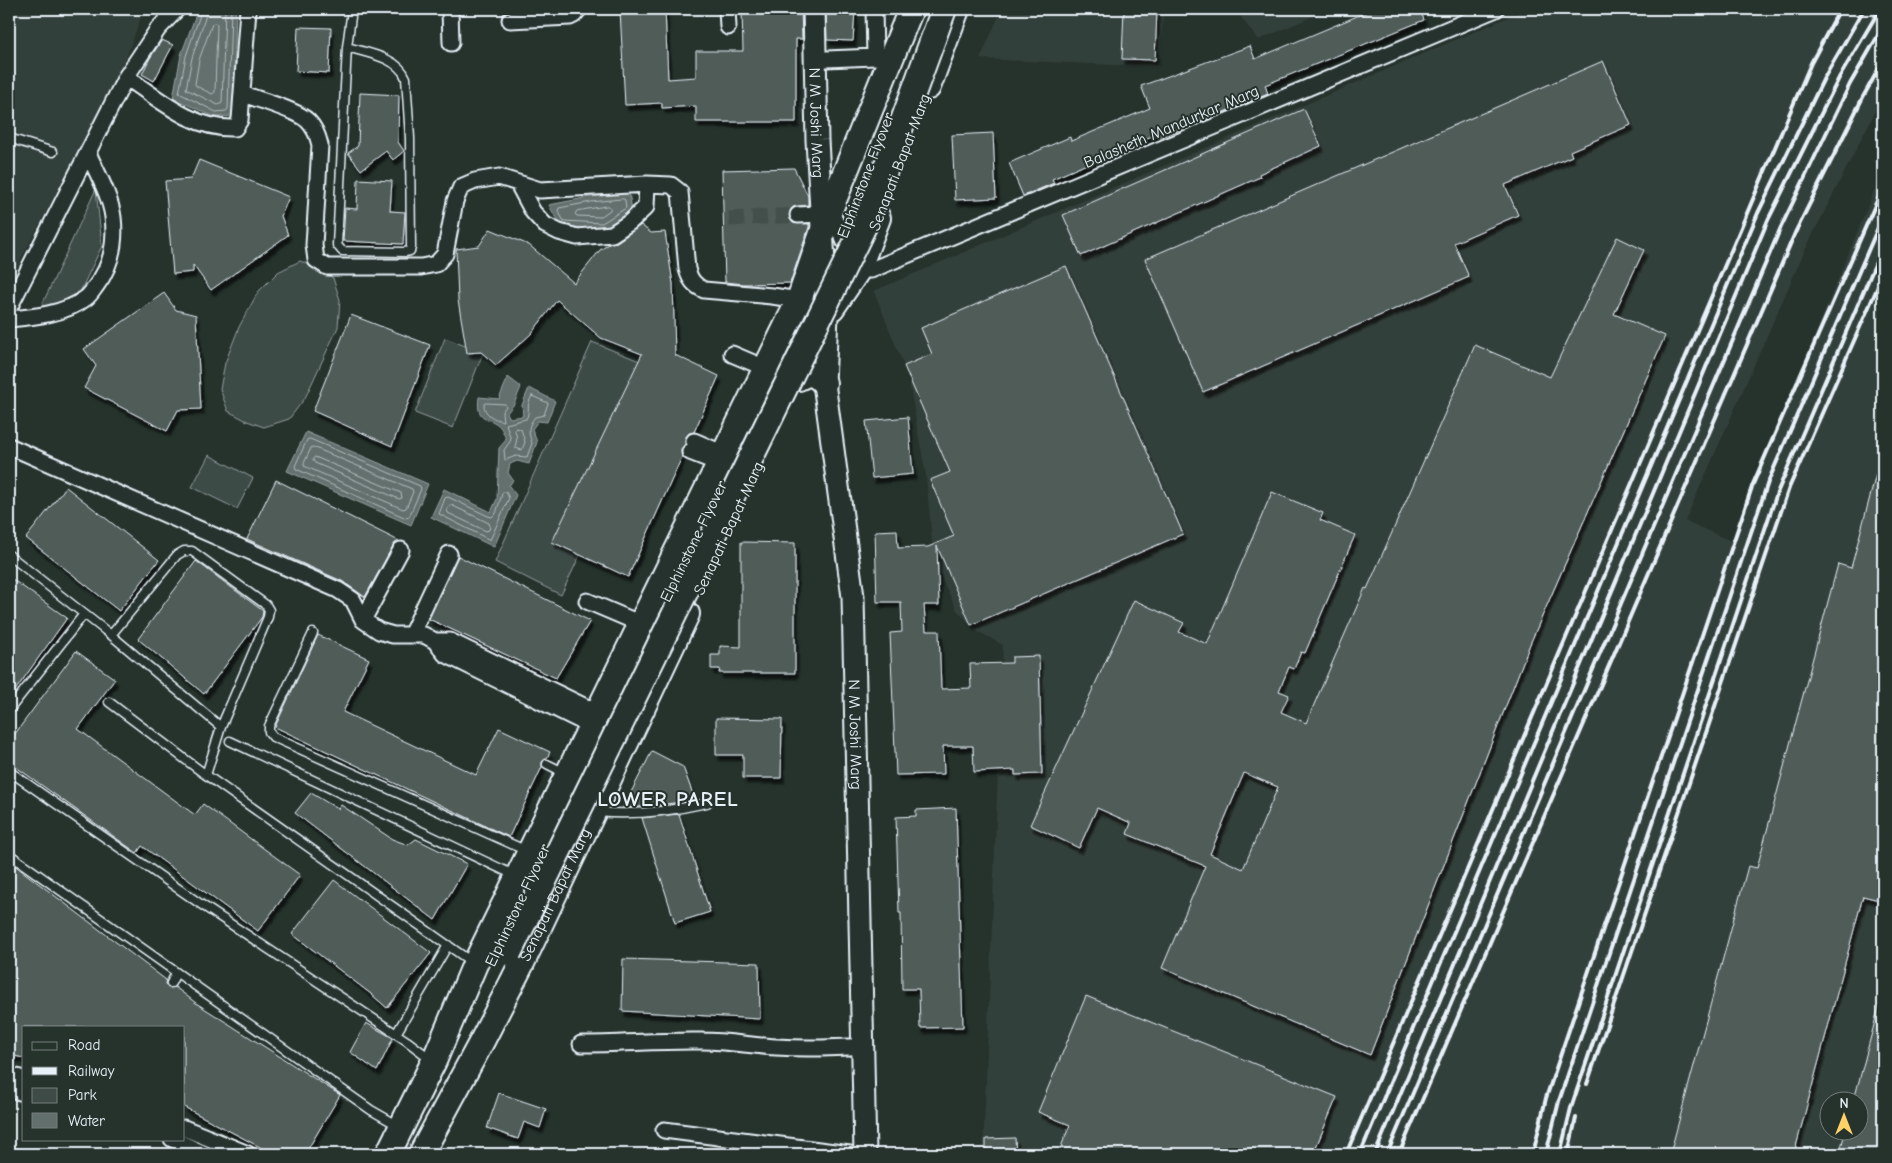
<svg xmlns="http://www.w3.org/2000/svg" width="1892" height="1163" font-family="'Comic Neue',sans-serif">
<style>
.built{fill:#333f3a;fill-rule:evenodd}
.green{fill:#3e4b47;stroke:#939ea0}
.water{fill:#636f6d;stroke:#98a3a5}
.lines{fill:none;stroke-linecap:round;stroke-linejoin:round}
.shore{stroke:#b3bdc0;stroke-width:1}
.building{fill:#505c59;stroke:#e8f1f8;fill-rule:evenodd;filter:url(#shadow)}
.minor-tunnel{stroke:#43504b;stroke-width:15;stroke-dasharray:15 8;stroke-linecap:butt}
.service-casing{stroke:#e8f1f8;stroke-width:11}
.minor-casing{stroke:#e8f1f8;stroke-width:19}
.secondary-casing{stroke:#e8f1f8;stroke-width:25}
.primary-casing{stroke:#e8f1f8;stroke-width:28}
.service{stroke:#26332d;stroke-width:8}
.minor{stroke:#26332d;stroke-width:15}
.secondary{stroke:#26332d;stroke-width:21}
.primary{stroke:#26332d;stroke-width:24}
.rail{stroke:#e8f1f8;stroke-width:4}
.primary-bridge-casing{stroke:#e8f1f8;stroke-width:28;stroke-linecap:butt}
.primary-bridge{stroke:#26332d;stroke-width:24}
.labels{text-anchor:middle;stroke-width:4;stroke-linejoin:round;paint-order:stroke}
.street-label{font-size:16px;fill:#e8f1f8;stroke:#26332d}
.district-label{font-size:21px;font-weight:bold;letter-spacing:1px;fill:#e8f1f8;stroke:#26332d}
</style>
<defs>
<filter id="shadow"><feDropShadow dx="3" dy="5.5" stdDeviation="1" flood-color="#0009"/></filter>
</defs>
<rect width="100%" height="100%" fill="#26332d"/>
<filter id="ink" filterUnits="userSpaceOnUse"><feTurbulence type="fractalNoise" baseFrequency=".02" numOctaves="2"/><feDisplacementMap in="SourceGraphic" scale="10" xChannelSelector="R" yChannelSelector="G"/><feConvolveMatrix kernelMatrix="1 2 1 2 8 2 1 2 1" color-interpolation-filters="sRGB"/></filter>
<g filter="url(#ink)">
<path class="built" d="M9 9H144L123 66 9 282Z
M1002 9H1164L1158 67 980 59Z
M1235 9H1330L1258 40Z
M1527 9H1883V96L1805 250 1685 521 1731 541 1883 169V1154H983L1003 645 977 631 957 610 934 563 926 476 908 376 874 291ZM1830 1100H1860V1130H1830Z"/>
<path class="green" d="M96 189 102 246 78 296 40 309Z
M300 261 318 268 333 278 340 300 338 327 305 398 289 419 264 427 247 421 228 411 220 389 225 363 239 327 258 292 278 272Z
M445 338 483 353 453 428 415 413Z
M592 342 667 372 561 595 495 562Z
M209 455 253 478 237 509 192 487Z"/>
<path class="water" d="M198 9H236L233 116 215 117 173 98 181 55Z
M629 193 632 210 603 229 560 226 549 205 590 197Z
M508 377 521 387 514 404 507 413 510 418 523 416 522 405 529 388 555 401 547 422 538 421 532 429 537 442 529 464 517 461 510 464 508 473 513 480 509 486 516 495 494 547 431 517 444 489 491 512 497 499 499 448 506 440C505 436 503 431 501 428 491 415 475 424 479 397L499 399Z
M306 432 428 484 411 525 287 471Z"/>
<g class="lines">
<path class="shore" d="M202 9 186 56 179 93 216 112 226 111 228 109 231 9
M208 9 192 58 186 89 218 105 222 103 225 9
M215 23 217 25 215 92 212 94 196 86 195 84 199 60 212 24Z
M623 199 625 200 626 208 602 223 564 221 558 211 559 208 591 202Z
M608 206 611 208 610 210 600 217 577 216 575 214 577 211Z
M532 396 548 403 544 415 535 417C527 427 528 431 532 443L527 457 516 456 505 460 504 450 511 440 506 424 526 419C531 411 525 406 532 396Z
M486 403 505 404 506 406 502 412 503 421C495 420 483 414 484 404Z
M516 428 521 429 525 442 522 450 515 448 517 438 515 431Z
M310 439 420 486 421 489 409 517 406 518 296 469 295 466 307 440Z
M313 447 412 489 413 492 406 508 403 509 304 466V463L311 448Z
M315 457 401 493 402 498 399 499 315 463 313 460Z
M503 492H506L509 498 490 540 439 514 445 498 448 497 488 516 492 517 496 513Z
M451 505 489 523 490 526 489 530 486 531 448 513 447 510Z"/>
</g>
<path class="building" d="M665 9 668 79 696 77V51H743L742 9H801L802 39H796V122H696V106L662 108V103L625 105 620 10Z
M826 9H855L853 41 827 40Z
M1124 9H1157L1155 60 1122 59Z
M1374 9H1420L1424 20 1265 85 1268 94 1160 138 1159 133 1052 179 1054 183 1023 196 1009 163 1070 137 1071 141 1150 108 1141 86 1250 46 1255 59Z
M298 27 331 28 329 73 296 71Z
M162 40 173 45 154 81 142 74 150 58Z
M1603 61 1631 125 1570 151 1572 156 1505 185 1518 215 1454 243 1469 277 1203 392 1145 259Z
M360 93 399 95 398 142 404 151 393 160 386 151 361 170 348 153 358 146Z
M1304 109 1321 146 1259 174 1260 177 1081 256 1063 215Z
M993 133 996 198 955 200 952 135Z
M199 160 289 197 281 216 288 235 211 290 193 265V272L173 274 165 181 191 179Z
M794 168 808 196V205L793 207 790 211 789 216 793 223 809 224V227L790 283 744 284 725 282 722 170Z
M358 179 392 181 390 211 405 212 403 244 343 241 345 208 357 209Z
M641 225 651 233 665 232 673 284 675 355 719 376 694 432 689 433 686 437 685 444 681 449 682 457 628 577 552 542 642 354 601 338 557 300 531 334 496 365 481 352 467 353 458 300 456 249 479 246 490 229 529 245 574 283 600 250 609 244 617 242Z
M1617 237 1644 250 1614 314 1665 336 1530 644 1370 1055 1162 968 1205 866 1127 834 1131 823 1097 808 1079 848 1030 825 1134 600 1184 623 1179 632 1207 644 1272 492 1323 513 1320 520 1355 535 1305 653 1301 652 1294 669 1289 667 1279 691 1289 695 1281 712 1306 723 1365 588 1367 589 1475 345 1550 377ZM1244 773 1278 787 1243 869 1210 854Z
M1066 266 1183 534 971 625 937 546 939 605H924L926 631H939L941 689 971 688 970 664 1012 663V657L1039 656 1042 774 1015 775V770L974 772 973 746H943L944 774 896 775 890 633 902 632 901 602H877L875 531 897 530 898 548 928 547 954 536 930 480 950 472 904 366 932 354 921 328Z
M164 293 176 310 196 315 201 409 178 410 167 431 84 388 96 366 84 349Z
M351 315 430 345 392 446 313 411Z
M908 417 913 474 872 478 866 421Z
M1879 463H1883V901L1863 896 1794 1154H1670L1748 866 1757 868 1838 564 1851 568Z
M276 480 399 541 393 546 365 597 342 581 247 539Z
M66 487 159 560 119 611 26 538Z
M741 542 795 543V673H719L720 669H711V655H720V646L741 647Z
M458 556 590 621 556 678 429 619Z
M196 561 263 611 262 617 204 694 138 639Z
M9 577 67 618 9 699Z
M318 635 369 659 343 712 476 775 499 728 550 752 547 758 542 762V767L509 837 275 727Z
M76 651 115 679 78 729 195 815 203 804 300 875 258 931 142 846 137 853 9 762V742Z
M716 718 782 719 781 778H743V755H716Z
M652 751 683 767 695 800 652 806 623 808Z
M311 793 338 809 341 805 392 839 408 845 416 839 467 864 435 920 295 813Z
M956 808 963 1027 920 1028 919 989H902L901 913H899L896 817 916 816V810Z
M679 814 710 912 675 923 642 818Z
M9 861 166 980 165 984 168 988 175 987 196 1003 340 1095 305 1154H273L184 1107V1027H24V1058L9 1055Z
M334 880 431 953 387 1008 371 994 292 934Z
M623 959 759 963 760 1019 622 1011Z
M1086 996 1337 1097 1313 1154H1058L1070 1125 1038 1112Z
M1879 1006 1883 1007V1154H1839L1846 1130H1860V1100H1854Z
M366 1023 393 1038 377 1071 350 1052Z
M499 1093 546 1109 540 1128 524 1122 518 1139 487 1128Z
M1015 1138 1016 1154H986V1139Z"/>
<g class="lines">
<path class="minor-tunnel" d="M729 219 798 215"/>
<g class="service-casing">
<path id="service" d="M347 47C367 53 398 57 406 78L410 138 411 248 410 251 405 252 342 251 337 245 347 47 352 9
M9 138 53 152
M9 555 111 635 221 727
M313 633 269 726V732L273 737 527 851
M111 635 177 555 184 551H192L266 605 269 610 268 617 221 727 206 775 473 963
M109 702 206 775
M9 710 84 614
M230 741 516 876
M547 764 565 773
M9 771 199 903 407 1041 432 1060
M598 812C635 816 671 811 707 803
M9 854 371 1110 399 1126
M171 983 176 973
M396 1034 448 945"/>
</g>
<g class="minor-casing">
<path id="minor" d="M450 9 451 43
M727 9 728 27
M510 20 570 17 574 15 579 9
M826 59 875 57 874 9
M126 77C159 99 193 130 235 128L240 120 248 9
M243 94C259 100 297 110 308 121 315 128 318 136 320 145L314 245 316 260 327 267H421L436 264 445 254 455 201 461 187 475 181 499 177 540 190 647 184 646 207 630 222 612 234 577 237 559 232 545 225 533 212 518 184
M647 184 671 185 680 192 687 269C690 280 694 285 704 290L772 296 799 300 827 315
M830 210 858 270H871L1496 9
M798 215 821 214
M9 308 126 77 158 29 177 9
M9 319C34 317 65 314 86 298 90 295 93 290 96 286 112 265 116 243 113 217 110 195 97 173 88 153
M732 354 758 365 767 366
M694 441 724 454
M9 446 338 590 353 600 363 620 379 631 393 635H424L435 641
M690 452 718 463
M587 601 641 624
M363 620 401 550
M411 635 449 554
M591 726 445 654 435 641H450L598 713
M581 1044C622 1044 662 1040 703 1041 728 1041 752 1046 776 1047 805 1049 835 1048 864 1046
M9 1075 24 1079
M9 1089 24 1093
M184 1128 248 1154
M664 1130 850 1154
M172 1139 205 1154"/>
</g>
<g class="secondary-casing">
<g id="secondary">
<path id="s1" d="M814 9 817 140 827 315 824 383 853 597 865 1154"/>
</g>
</g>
<g class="primary-casing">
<g id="primary">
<path d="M928 87 957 9"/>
<path d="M832 308 858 270 878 218"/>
<path d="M775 369 799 378C810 372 815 373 824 383"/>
<path d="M388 1154 434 1061 475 964 799 300 830 210 911 9"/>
<path id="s2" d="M421 1154 482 1041 522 963 687 614"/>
</g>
</g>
<use href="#service" class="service"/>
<use href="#minor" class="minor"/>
<use href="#secondary" class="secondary"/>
<use href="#primary" class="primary"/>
<path class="rail" d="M1587 1084 1789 488 1883 275
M1346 1154 1811 63 1840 9
M1360 1154 1758 213 1824 78 1864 9
M1375 1154 1768 220 1840 76 1880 9
M1387 1154 1781 227 1850 84 1883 27
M1399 1154 1795 233 1863 97 1883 61
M1533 1154 1546 1098 1753 484 1883 187
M1546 1154 1559 1101 1768 482 1883 216
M1560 1154 1571 1108 1777 493 1883 246
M1568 1154 1576 1118"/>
<g class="primary-bridge-casing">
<path id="primary-bridge" d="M509 953 866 222 944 9"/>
</g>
<use href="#primary-bridge" class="primary-bridge"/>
</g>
</g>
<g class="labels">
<g class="street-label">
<text dy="6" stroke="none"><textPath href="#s1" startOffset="114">N M Joshi Marg</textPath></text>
<text transform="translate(1171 126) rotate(-23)" y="6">Balasheth Mandurkar Marg</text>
<text transform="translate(899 162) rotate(-69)" y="6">Senapati Bapat Marg</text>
<text transform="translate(865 175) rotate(-69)" y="6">Elphinstone Flyover</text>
<text transform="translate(728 528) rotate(-65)" y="6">Senapati Bapat Marg</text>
<text transform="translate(693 541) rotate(-64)" y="6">Elphinstone Flyover</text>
<text dy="6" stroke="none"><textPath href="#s1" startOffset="728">N M Joshi Marg</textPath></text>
<text dy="6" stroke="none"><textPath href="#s2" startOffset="292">Senapati Bapat Marg</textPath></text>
<text transform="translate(517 905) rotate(-65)" y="6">Elphinstone Flyover</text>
</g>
<g class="district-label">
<text x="668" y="806">LOWER PAREL</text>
</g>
</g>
<rect width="1892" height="1163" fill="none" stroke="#26332d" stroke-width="30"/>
<rect x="15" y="15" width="1862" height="1133" fill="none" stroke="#e8f1f8" stroke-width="2" filter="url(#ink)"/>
<rect x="22" y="1026" width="162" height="115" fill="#26332d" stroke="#747f7e"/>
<rect x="32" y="1042" width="25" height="8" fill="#26332d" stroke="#747f7e"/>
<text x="68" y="1050" font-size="15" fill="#e8f1f8">Road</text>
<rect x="32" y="1067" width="25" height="8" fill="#e8f1f8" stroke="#747f7e"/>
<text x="68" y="1076" font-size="15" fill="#e8f1f8">Railway</text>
<rect x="32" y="1088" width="25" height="15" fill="#3e4b47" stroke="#747f7e"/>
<text x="68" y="1100" font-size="15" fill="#e8f1f8">Park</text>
<rect x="32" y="1113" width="25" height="15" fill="#636f6d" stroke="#747f7e"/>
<text x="68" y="1126" font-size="15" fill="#e8f1f8">Water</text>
<g transform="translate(1844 1116)"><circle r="24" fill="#26332d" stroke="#747f7e"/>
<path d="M0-4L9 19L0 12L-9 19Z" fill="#ffd166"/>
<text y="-8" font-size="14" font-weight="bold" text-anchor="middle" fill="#e8f1f8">N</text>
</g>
</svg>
